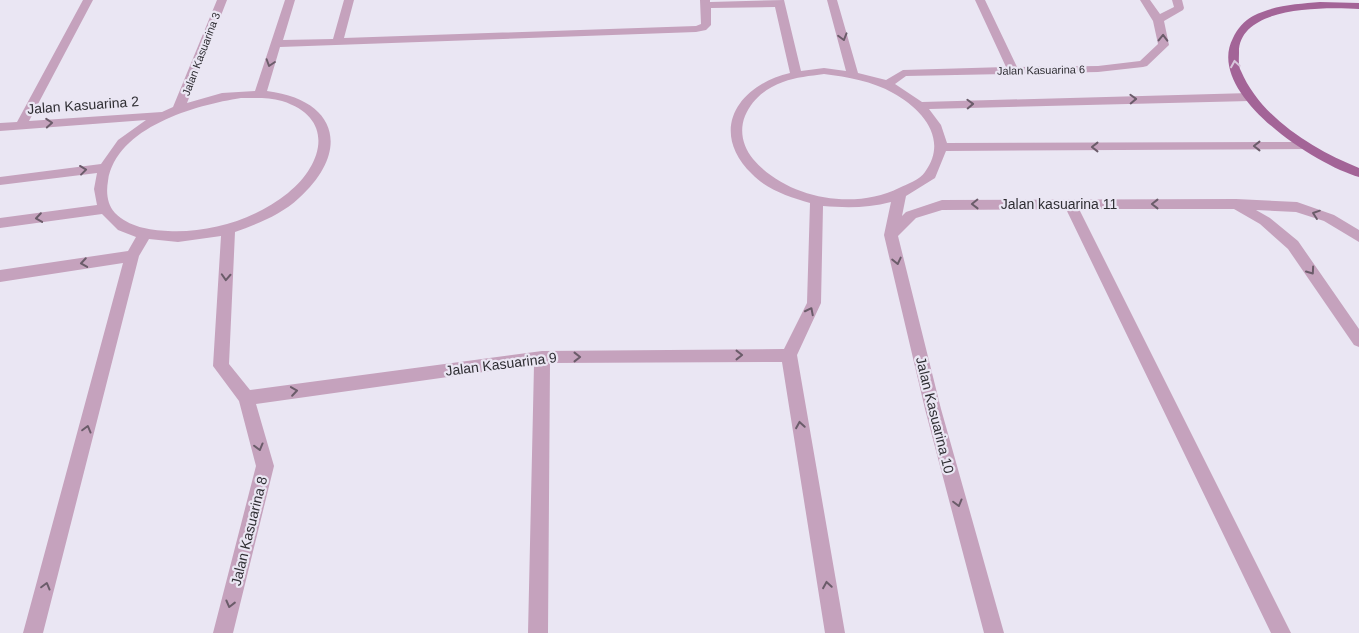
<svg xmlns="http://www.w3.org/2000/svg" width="1359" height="633" font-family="Helvetica,sans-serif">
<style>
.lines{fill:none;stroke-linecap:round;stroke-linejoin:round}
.minor{fill:#c5a2bd;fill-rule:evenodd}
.major{fill:#a36497;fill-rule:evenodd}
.oneway{stroke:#6b5c6a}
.oneway2{stroke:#d8c6dc}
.labels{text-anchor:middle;stroke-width:4.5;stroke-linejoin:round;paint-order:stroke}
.far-street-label{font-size:11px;fill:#2f2e33;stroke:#eae6f3}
.street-label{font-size:14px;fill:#2f2e33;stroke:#eae6f3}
</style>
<rect width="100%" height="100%" fill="#eae6f3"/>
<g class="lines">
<path class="minor" d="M83 0H93L29 121 162 112 173 107 217 0H227L187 103 222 93 255 91 285 0H295L283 40 333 39 344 0H354L344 38 696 26 701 24 700 0H710V2L784 0 801 71 824 68 846 71 827 0H837L858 73 886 80 903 70 1006 67 975 0H985L1017 67 1098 66 1140 61 1158 44 1153 21 1140 0H1150L1160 14 1174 7 1172 0H1182L1184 8 1183 10 1164 21 1169 45 1147 66 1143 67 1098 72 906 76 895 84 922 102 1250 93 1256 97 1250 101 929 109 941 125 947 143 1306 142 1312 146 1310 149 946 151 935 178 906 196 902 216 906 212 942 200 1236 199 1297 202 1334 215 1359 230V242L1324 221 1296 212 1256 210 1270 218 1298 241 1359 329V347L1354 345 1288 249 1260 224 1234 209H1079L1291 633H1271L1066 209 942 210 916 218 898 236 941 409 1004 633H984L925 409 884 235 891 202C868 208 847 208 823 206L821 303 797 355 845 633H825L782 362 550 363 548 633H528L534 365 256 404 274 466 233 633H213L256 466 239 401 213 366 221 236 178 242 149 239 139 256 43 633H23L123 263 0 282V270L128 251 136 237 118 230 102 214 0 228V218L97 205 94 189 97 173 0 185V177L101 164 118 140 146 120 0 131V123L17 122ZM775 7 790 73C738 85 708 131 752 174 767 190 790 197 810 203L807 303 784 349 542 351 250 390 229 364 235 232C257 224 281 215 299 198 351 151 338 100 267 91L280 47 696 32 706 30 711 25V8ZM824 74C848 77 872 81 893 93 922 109 949 139 925 172 920 180 907 184 899 188 853 211 786 198 753 159 743 147 739 131 745 116 752 99 766 88 783 82 796 77 810 76 824 74ZM241 98C255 98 269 97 282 101 336 118 323 165 288 193 254 220 210 233 168 231 149 230 129 227 115 213 107 204 106 192 108 181 116 127 196 105 241 98Z"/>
<path class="major" d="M1320 2 1359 3V9C1328 7 1238 5 1239 53 1239 59 1238 66 1241 71 1261 118 1314 150 1359 168V177C1315 165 1204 93 1233 38 1237 29 1244 21 1253 16 1274 5 1298 4 1320 2Z"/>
</g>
<defs><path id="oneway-chevron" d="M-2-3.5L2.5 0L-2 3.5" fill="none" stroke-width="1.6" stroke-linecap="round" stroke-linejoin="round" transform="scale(1.25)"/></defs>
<g class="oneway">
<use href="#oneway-chevron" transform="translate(843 37) rotate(74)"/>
<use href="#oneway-chevron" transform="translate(1163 38) rotate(-89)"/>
<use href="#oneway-chevron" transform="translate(270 63) rotate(108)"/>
<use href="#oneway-chevron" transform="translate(1133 99) rotate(-2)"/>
<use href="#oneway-chevron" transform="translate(970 104) rotate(-2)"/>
<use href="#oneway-chevron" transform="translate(49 123) rotate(-4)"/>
<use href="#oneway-chevron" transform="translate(1257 146) rotate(180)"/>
<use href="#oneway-chevron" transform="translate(1095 147) rotate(180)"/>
<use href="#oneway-chevron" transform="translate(83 170) rotate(-7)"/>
<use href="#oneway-chevron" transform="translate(975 204) rotate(179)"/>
<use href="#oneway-chevron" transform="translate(1155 204) rotate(-180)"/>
<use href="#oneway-chevron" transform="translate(1316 214) rotate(-161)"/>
<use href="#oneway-chevron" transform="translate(39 218) rotate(172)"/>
<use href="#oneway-chevron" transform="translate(897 261) rotate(77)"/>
<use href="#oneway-chevron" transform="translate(84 263) rotate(171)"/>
<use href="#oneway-chevron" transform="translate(1311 271) rotate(55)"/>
<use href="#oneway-chevron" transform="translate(226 277) rotate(93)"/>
<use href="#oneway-chevron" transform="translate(810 311) rotate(-63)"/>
<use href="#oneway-chevron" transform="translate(739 355)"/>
<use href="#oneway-chevron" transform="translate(577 357)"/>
<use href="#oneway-chevron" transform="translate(294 391) rotate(-8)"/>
<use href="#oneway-chevron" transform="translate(800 425) rotate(-99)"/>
<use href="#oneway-chevron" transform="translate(87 429) rotate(-75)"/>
<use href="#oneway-chevron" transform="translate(259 447) rotate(75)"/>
<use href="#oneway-chevron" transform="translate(958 503) rotate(75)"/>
<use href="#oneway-chevron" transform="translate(827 585) rotate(-99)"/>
<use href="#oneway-chevron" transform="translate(46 586) rotate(-75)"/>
<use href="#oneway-chevron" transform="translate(230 604) rotate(104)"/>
</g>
<use class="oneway2" href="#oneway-chevron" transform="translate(1235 64) rotate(-99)"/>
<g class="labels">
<g class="far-street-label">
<text transform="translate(201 54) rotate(-69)" y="4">Jalan Kasuarina 3</text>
<text transform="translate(1041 70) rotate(-1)" y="4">Jalan Kasuarina 6</text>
</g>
<g class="street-label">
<text transform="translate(83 105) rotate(-4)" y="5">Jalan Kasuarina 2</text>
<text x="1059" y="209">Jalan kasuarina 11</text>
<text transform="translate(501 364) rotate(-7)" y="5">Jalan Kasuarina 9</text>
<text transform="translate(935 415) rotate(76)" y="5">Jalan Kasuarina 10</text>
<text transform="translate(249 531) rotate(-76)" y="5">Jalan Kasuarina 8</text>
</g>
</g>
</svg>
